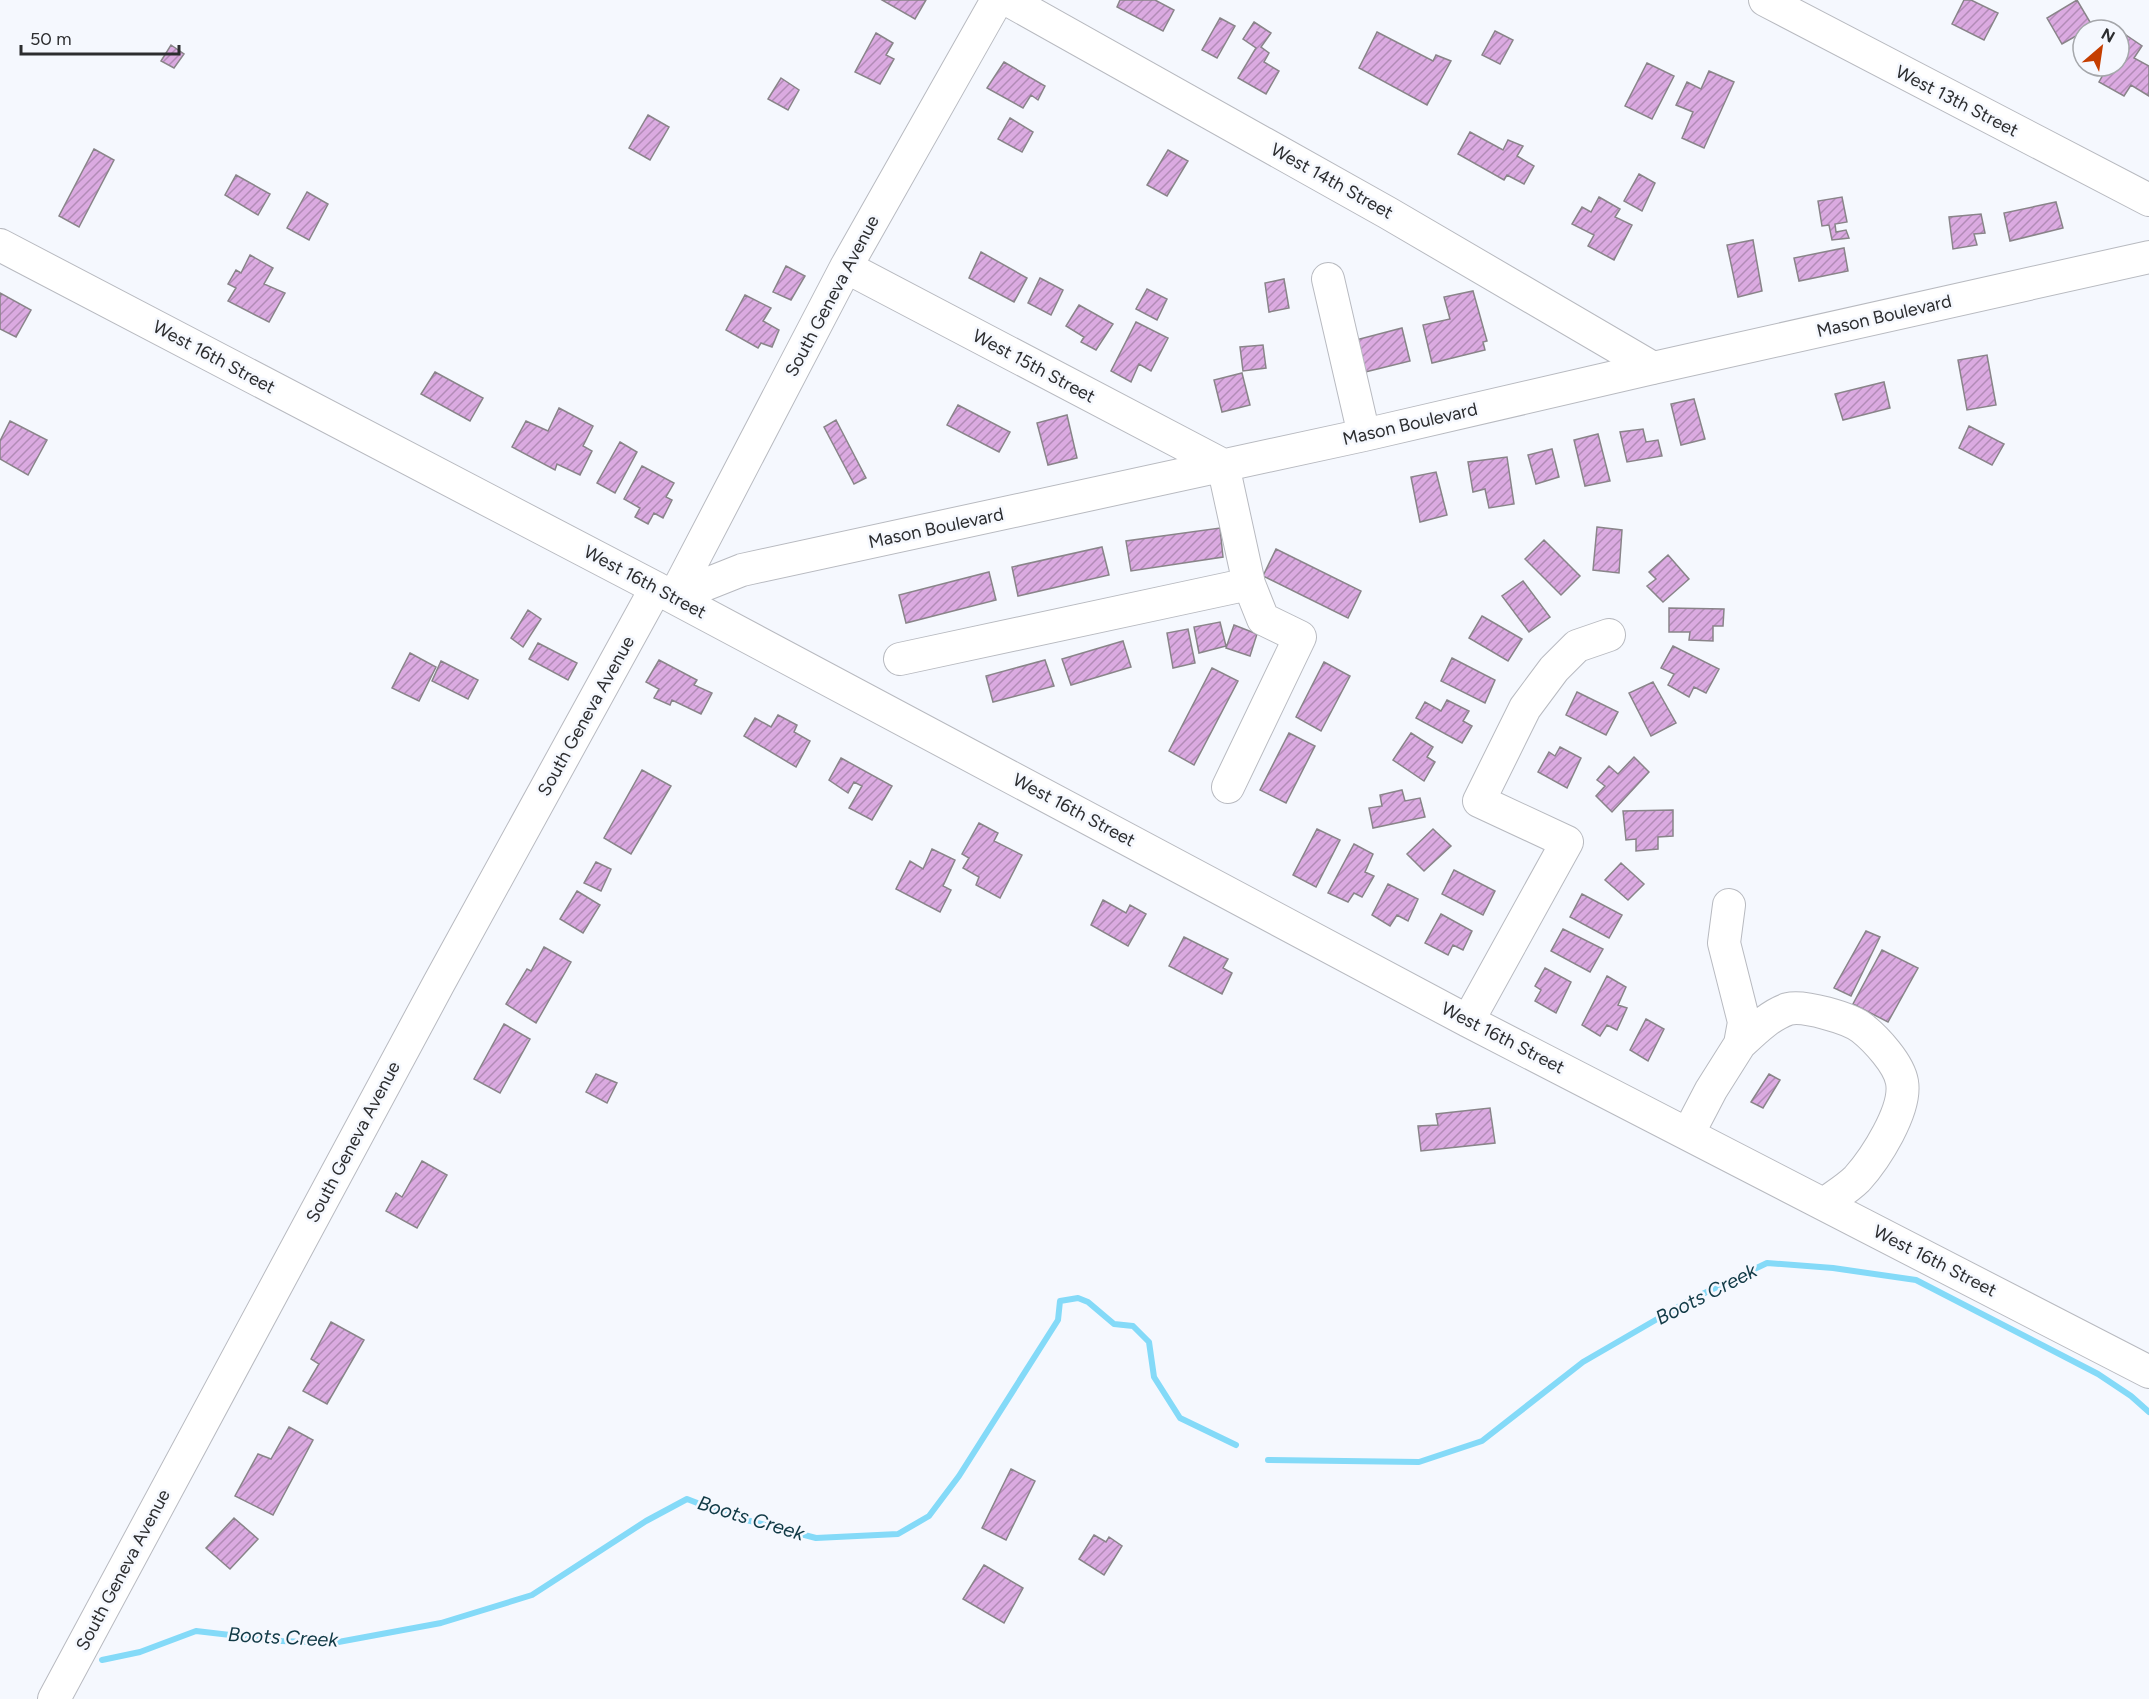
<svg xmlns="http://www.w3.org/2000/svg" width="2149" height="1699" font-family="Figtree,sans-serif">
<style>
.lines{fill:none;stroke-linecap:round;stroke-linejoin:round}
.stream{stroke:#84daf8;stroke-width:6}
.building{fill:url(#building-hatch);stroke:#898489;stroke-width:1.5}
.minor-casing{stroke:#b8bac0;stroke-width:34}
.minor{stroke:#fff;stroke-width:32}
.labels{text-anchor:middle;stroke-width:5;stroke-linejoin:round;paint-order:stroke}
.street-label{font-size:18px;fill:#2c2d2f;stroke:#f5f8fe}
.water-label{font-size:20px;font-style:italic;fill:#103945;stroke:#f5f8fe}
</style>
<defs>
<pattern id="building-hatch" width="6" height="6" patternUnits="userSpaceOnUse" patternTransform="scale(1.5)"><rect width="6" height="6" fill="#dbaae1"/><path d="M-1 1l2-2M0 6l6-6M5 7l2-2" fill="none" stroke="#b28bb7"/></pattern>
</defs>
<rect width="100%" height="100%" fill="#f5f8fe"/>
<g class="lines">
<path class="stream" d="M1268 1460 1419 1462 1482 1441 1583 1362 1690 1300 1767 1263 1833 1268 1916 1280 2098 1374 2131 1396 2149 1412
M102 1660 140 1652 196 1631 282 1641 333 1643 441 1623 532 1595 646 1521 687 1499 731 1516 816 1538 898 1534 929 1516 959 1476 1058 1320 1060 1301 1078 1298 1088 1302 1114 1324 1133 1326 1149 1342 1154 1377 1180 1418 1236 1445"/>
</g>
<path class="building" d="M882 0H926L915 19Z
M1120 0H1155L1174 10 1163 31 1117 7Z
M1964 0H1971L1998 13 1984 40 1952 24Z
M2077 0 2093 27 2083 30V32L2062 44 2047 18Z
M1220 18 1235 26 1217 58 1202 50Z
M1254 22 1271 33 1261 47 1269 53 1264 62 1279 71 1266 94 1238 78 1256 48 1243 39Z
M1495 31 1513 40 1500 64 1482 55Z
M1377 32 1433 61 1436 55 1451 61 1427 105 1359 68Z
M876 33 893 43 886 55 894 59 880 84 855 72Z
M2126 35 2142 46 2134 58 2149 66V96L2131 85 2124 96 2099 82 2108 66H2119V47Z
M171 45 184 54 174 68 161 61Z
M1004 62 1045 86 1038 100 1031 95 1023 108 987 88Z
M1647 63 1674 76 1652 119 1625 106Z
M1709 71 1734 82 1704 148 1682 138 1693 112 1676 105 1687 82 1701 89Z
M781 78 799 90 788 110 768 99Z
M648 115 669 127 650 160 629 148Z
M1010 118 1033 132 1022 152 998 139Z
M1470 132 1503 150 1508 140 1523 146 1517 156 1534 166 1524 184 1507 175 1504 180 1458 154Z
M94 149 114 160 79 227 59 216Z
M1168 150 1188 161 1167 196 1147 185Z
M1639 174 1655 183 1642 211 1624 201Z
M236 175 270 194 258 215 225 195Z
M307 192 328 204 309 240 287 228Z
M1599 197 1620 209 1615 217 1632 225 1614 260 1588 246 1594 235 1572 224 1582 207 1591 212Z
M1842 197 1847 222 1835 224 1836 232 1846 230 1849 238 1832 240 1829 225 1822 226 1818 201Z
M2056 202 2063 228 2010 241 2004 213Z
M1981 214 1985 233 1974 234 1977 245 1953 249 1949 217Z
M1753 240 1762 291 1738 297 1727 245Z
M1844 248 1848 271 1799 281 1794 258Z
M981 252 1027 278 1014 302 969 278Z
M250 255 273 268 264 284 285 293 269 322 228 301 236 288 228 284 236 270 241 273Z
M786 266 805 276 791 300 773 292Z
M1040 278 1063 290 1051 315 1028 303Z
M1284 279 1289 308 1269 312 1265 283Z
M1147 289 1167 299 1157 320 1136 309Z
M1473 291 1487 341 1483 342 1485 350 1432 363 1423 325 1450 319 1444 297Z
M0 293 31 310 16 337 0 329Z
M745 295 771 308 763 321 779 330 772 347 761 343 758 348 726 330Z
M1079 305 1113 324 1096 350 1081 342 1084 337 1066 326Z
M1136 322 1168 338 1151 371 1139 364 1131 382 1111 371Z
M1402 328 1410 361 1361 373 1352 341Z
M1263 345 1266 368 1243 371 1240 347Z
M1987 355 1996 405 1967 410 1958 360Z
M435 372 483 398 470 421 421 394Z
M1242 373 1250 405 1222 412 1214 380Z
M1884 382 1890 408 1843 420 1835 394Z
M1694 399 1705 439 1681 445 1671 404Z
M958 405 1010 432 999 452 947 425Z
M559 408 593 426 583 446 592 451 580 475 557 464 555 470 512 447 526 421 548 431Z
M1067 415 1077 458 1048 465 1037 423Z
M836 420 866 478 854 484 824 427Z
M10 421 47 440 28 475 0 459V441Z
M1969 426 2004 444 1992 465 1959 448Z
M1643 429 1646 442 1658 440 1662 456 1627 462 1620 432Z
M1598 434 1610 481 1585 486 1574 440Z
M620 442 637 452 615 493 597 483Z
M1552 449 1559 477 1536 484 1528 455Z
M1507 457 1514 504 1489 508 1485 489 1473 492 1468 462Z
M642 466 674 483 666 497 672 500 663 518 654 513 648 524 635 517 640 508 624 499Z
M1436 472 1447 515 1420 522 1411 477Z
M1597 527 1622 530 1619 573 1593 570Z
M1220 528 1223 557 1131 571 1126 541Z
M1544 540 1580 576 1561 595 1525 559Z
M1102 547 1109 575 1018 596 1012 567Z
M1276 549 1361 591 1348 618 1263 576Z
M1668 555 1689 579 1663 602 1647 586 1656 579 1649 572Z
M989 572 996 600 906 623 899 595Z
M1523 581 1550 617 1529 632 1502 596Z
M1669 608 1724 609 1723 626H1713V641L1689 640 1690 632H1669Z
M528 610 541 619 523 647 511 638Z
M1482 616 1522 639 1508 661 1469 638Z
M1220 622 1226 646 1199 653 1194 627Z
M1234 625 1257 634 1250 656 1226 648Z
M1188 629 1195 663 1173 668 1167 633Z
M1123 641 1131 667 1071 685 1062 659Z
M538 643 577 663 568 680 529 659Z
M1673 646 1719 669 1706 693 1694 687 1689 697 1668 685 1674 674 1661 668Z
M410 653 436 667 419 701 392 688Z
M1452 658 1495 680 1485 703 1441 681Z
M659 660 697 680 694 685 712 693 701 714 672 700 670 705 654 698 659 689 646 682Z
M1045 660 1054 686 993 702 986 676Z
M441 661 478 680 468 699 432 681Z
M1324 662 1350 676 1321 731 1296 717Z
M1212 668 1238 681 1194 765 1169 751Z
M1653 682 1676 723 1651 736 1629 693Z
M1577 692 1618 712 1606 735 1566 715Z
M1447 700 1469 711 1463 721 1472 726 1462 743 1416 718 1425 702 1441 711Z
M778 715 797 725 794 732 810 741 796 767 744 736 755 718 771 727Z
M1289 733 1315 746 1286 803 1260 790Z
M1411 733 1433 747 1427 757 1435 762 1424 781 1393 760Z
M1560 747 1581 758 1567 788 1538 772 1549 752 1555 756Z
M1634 757 1649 772 1612 812 1596 796 1605 786 1597 780 1609 766 1618 774Z
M841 758 892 786 872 820 849 808 862 786 854 782 848 793 829 780Z
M642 770 671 786 631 854 604 838Z
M1402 790 1405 801 1420 798 1425 817 1373 828 1369 808 1382 806 1380 795Z
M1673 810V836L1658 837V849L1636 851V839L1626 840 1623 811Z
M979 823 998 833 994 841 1022 855 1000 898 976 885 979 877 963 868 969 858 962 854Z
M1317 829 1340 840 1316 887 1293 875Z
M1433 829 1451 846 1424 871 1407 854Z
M1354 844 1373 854 1365 872 1374 876 1362 897 1354 893 1348 902 1328 893Z
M932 849 955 860 943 886 951 890 940 912 896 889 910 861 923 869Z
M596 862 611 869 601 891 584 883Z
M1621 863 1644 884 1628 900 1605 880Z
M1454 870 1495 891 1483 915 1442 894Z
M1388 884 1418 899 1408 921 1397 915 1390 926 1372 915Z
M577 891 600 905 583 933 560 919Z
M1582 894 1622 915 1609 938 1570 917Z
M1103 900 1126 913 1130 905 1146 914 1128 946 1091 925Z
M1441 914 1472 931 1463 950 1453 945 1448 955 1425 943Z
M1563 929 1603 949 1590 972 1551 951Z
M1866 931 1880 937 1851 996 1834 988Z
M1184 937 1228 959 1223 968 1232 973 1222 994 1169 966Z
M544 947 571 962 536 1023 506 1004 527 969 531 971Z
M1882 950 1918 968 1888 1022 1853 1004Z
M1545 968 1571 982 1556 1013 1535 1001 1541 990 1535 986Z
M1607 976 1626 987 1618 1005 1627 1008 1617 1030 1607 1025 1600 1036 1582 1025Z
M1646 1019 1664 1029 1648 1061 1630 1050Z
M504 1024 530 1039 500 1093 474 1079Z
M596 1074 617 1083 607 1103 586 1092Z
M1769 1074 1780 1080 1763 1108 1751 1102Z
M1490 1108 1495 1143 1421 1151 1418 1126 1438 1125 1436 1114Z
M422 1161 447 1175 417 1228 386 1211 396 1193 402 1197Z
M331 1322 364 1340 327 1404 303 1391 319 1364 311 1359Z
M289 1427 313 1440 273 1515 235 1496 258 1454 271 1459Z
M1011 1469 1035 1481 1006 1540 982 1528Z
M234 1518 258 1539 230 1569 206 1548Z
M1094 1535 1106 1542 1109 1537 1122 1546 1104 1575 1079 1559Z
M984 1565 1023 1588 1004 1623 963 1599Z"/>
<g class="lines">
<g class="minor-casing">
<path id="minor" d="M1008 0 1388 213 1653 368
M1765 0 2149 200
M0 245 656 588 1468 1021 2149 1372
M846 267 1223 465 1249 584 900 659
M1328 279 1364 435
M674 597 742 570 1364 435 1653 368 2149 257
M674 597 846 267 997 0
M1228 787 1300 637 1263 619 1249 584
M1468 1021 1567 842 1479 801 1525 708 1554 669 1577 646 1609 635
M1740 1044C1754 1031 1770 1015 1788 1009 1804 1005 1849 1018 1862 1028 1876 1039 1899 1064 1902 1082 1907 1110 1875 1159 1857 1179 1848 1188 1835 1196 1824 1204
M1688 1134 1711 1090 1740 1044 1744 1022 1724 943 1729 905
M54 1699 439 983 656 588"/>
</g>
<use href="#minor" class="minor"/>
</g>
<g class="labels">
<g class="street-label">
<text transform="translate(1957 101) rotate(27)" y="6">West 13th Street</text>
<text transform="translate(1332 181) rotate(29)" y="6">West 14th Street</text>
<text transform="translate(832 296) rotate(-62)" y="6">South Geneva Avenue</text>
<text transform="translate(1884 316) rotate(-13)" y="6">Mason Boulevard</text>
<text transform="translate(214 357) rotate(28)" y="6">West 16th Street</text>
<text transform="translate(1034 366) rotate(28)" y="6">West 15th Street</text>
<text transform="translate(1410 424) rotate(-13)" y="6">Mason Boulevard</text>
<text transform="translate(936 528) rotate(-12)" y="6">Mason Boulevard</text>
<text transform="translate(645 582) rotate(28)" y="6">West 16th Street</text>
<text transform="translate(586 716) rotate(-61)" y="6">South Geneva Avenue</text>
<text transform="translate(1074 810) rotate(28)" y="6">West 16th Street</text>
<text transform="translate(1503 1038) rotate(27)" y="6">West 16th Street</text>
<text transform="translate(353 1142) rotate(-62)" y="6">South Geneva Avenue</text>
<text transform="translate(1935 1261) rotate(27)" y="6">West 16th Street</text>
<text transform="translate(123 1570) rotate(-62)" y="6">South Geneva Avenue</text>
</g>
<g class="water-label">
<text transform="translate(1706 1294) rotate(-27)" y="7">Boots Creek</text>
<text transform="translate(751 1518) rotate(17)" y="7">Boots Creek</text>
<text transform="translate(283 1637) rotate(3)" y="7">Boots Creek</text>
</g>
</g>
<g transform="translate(2101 48) rotate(29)"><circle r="28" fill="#f5f8fe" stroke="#a5a7ab" stroke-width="1.5"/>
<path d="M0-4.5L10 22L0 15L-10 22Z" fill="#c53e00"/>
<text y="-9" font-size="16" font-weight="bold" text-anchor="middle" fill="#2c2d2f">N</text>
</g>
<path d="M21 45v9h158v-9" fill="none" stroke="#2c2d2f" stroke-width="3"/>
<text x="30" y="45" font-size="18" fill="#2c2d2f" stroke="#f5f8fe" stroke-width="4.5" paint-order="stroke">50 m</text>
</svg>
